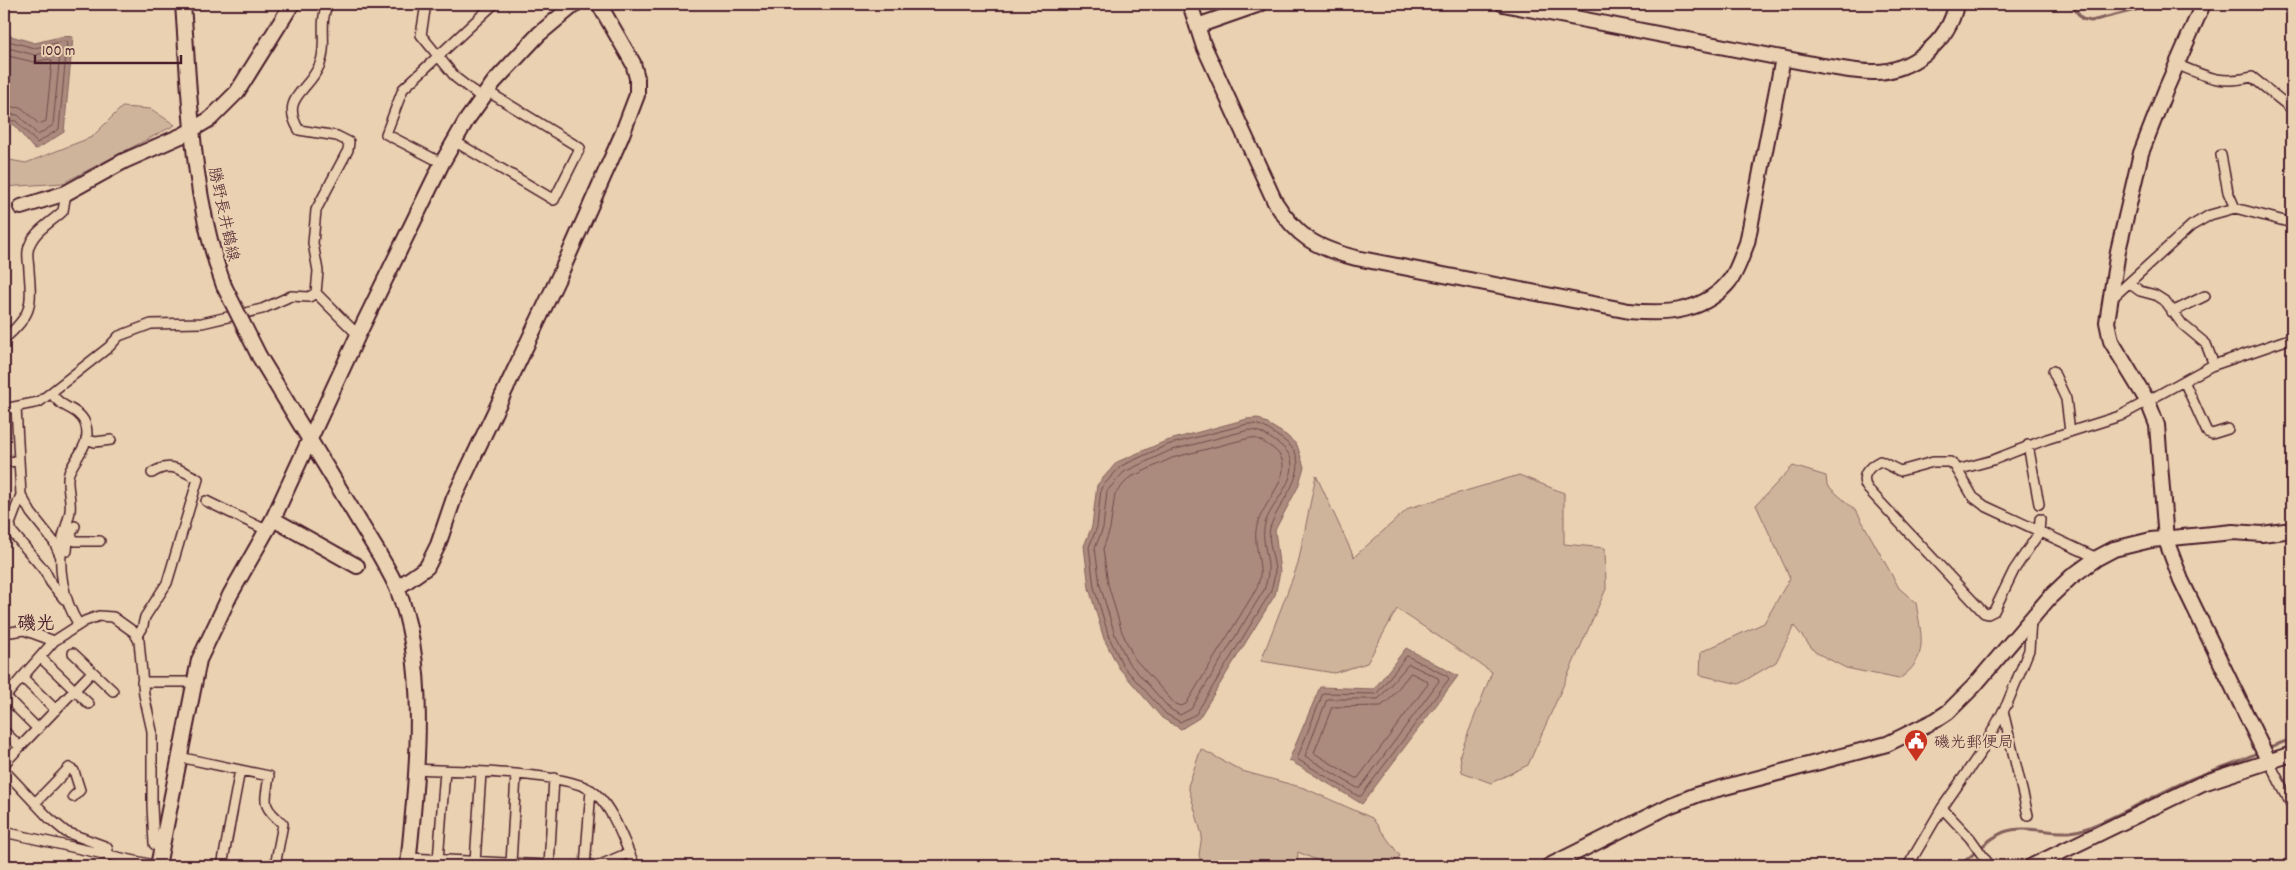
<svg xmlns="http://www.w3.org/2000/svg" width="2296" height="870" font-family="Dekko,'Klee One',sans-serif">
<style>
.green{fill:#cfb49c;stroke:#8c6a64}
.water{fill:#ab8b7d;stroke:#84605c}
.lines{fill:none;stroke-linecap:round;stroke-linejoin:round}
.shore{stroke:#714a4c;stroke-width:1}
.stream{stroke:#84605c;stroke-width:3}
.street-casing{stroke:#4a1f2b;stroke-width:12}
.secondary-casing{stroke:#4a1f2b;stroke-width:18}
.street{stroke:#ead1b2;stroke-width:9}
.secondary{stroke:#ead1b2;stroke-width:14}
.secondary-bridge-casing{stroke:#4a1f2b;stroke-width:18;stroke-linecap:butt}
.secondary-bridge{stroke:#ead1b2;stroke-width:14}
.labels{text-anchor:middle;stroke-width:4.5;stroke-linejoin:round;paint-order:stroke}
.street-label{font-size:16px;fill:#4a1f2b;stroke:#ead1b2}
.poi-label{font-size:16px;fill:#4a1f2b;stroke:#ead1b2;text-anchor:start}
.quarter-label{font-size:19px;font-weight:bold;fill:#4a1f2b;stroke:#ead1b2}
</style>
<rect width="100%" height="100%" fill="#ead1b2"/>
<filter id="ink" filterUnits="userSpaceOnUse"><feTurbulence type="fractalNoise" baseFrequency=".02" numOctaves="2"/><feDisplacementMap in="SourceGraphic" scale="10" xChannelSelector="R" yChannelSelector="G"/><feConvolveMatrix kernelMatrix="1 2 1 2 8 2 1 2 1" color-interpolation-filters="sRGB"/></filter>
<g filter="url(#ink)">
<path class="green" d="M122 107 151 109 175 125 63 183 4 187V159L26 163 92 137Z
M1793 466 1826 476 1827 485 1857 512 1899 588 1916 603C1921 635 1930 658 1899 679L1846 668 1815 652 1794 626 1776 662 1739 684 1700 675 1701 652 1764 623 1790 578 1756 505Z
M1316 475 1354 557 1409 508 1519 475 1564 493V544L1605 548 1606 589 1528 765 1491 783 1462 772 1460 754 1492 672 1397 609 1367 663 1334 673 1261 661 1298 564Z
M1201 749 1242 771 1304 788 1372 818 1400 856 1388 866H1330L1298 852 1297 866H1202L1199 855 1202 835 1188 786Z"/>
<path class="water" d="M4 34 35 43 64 36 73 37 64 132 37 149 33 148 13 124 4 126Z
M1258 418 1286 435 1297 445 1304 467 1298 487 1275 530 1280 572 1275 595 1199 718 1181 729 1162 718 1119 668 1104 639 1089 588 1084 546 1092 526 1097 485 1117 462 1166 441 1247 419Z
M1406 648 1458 676 1362 804 1289 760 1320 687 1374 689Z"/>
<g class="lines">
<path class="shore" d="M4 40 35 48 64 41 67 43 59 129 37 143 16 121 4 120
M4 47 35 55 58 50 60 53 53 125 38 135 18 115 4 114
M4 55 34 62 49 59 52 61 46 121 39 124 22 108 4 106
M1248 424C1261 423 1269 430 1279 437 1322 463 1279 498 1270 528 1267 540 1274 558 1275 570 1275 578 1272 586 1270 593L1196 714 1180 722 1166 714 1123 666 1109 637 1094 587 1089 547 1097 527 1101 488 1121 466 1167 445Z
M1249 430C1260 430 1267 436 1276 442 1317 468 1266 503 1264 529 1262 543 1269 558 1268 571 1268 577 1266 584 1264 590L1191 709 1180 715 1170 709 1128 662 1115 635 1100 585 1095 548 1103 528 1107 491 1124 472 1169 451Z
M1250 438C1258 437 1264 443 1271 447 1303 468 1262 501 1257 526 1253 538 1259 555 1260 568 1261 575 1259 581 1257 588L1186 704 1181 706 1174 703 1134 658 1122 632 1108 584 1103 549 1110 529 1115 494 1129 478 1172 458Z
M1407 656 1447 676 1449 679 1361 796H1358L1297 759 1323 693 1376 694Z
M1409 664 1438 678 1439 681 1360 788H1357L1305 756 1327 699H1378Z
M1411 673 1427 681 1428 684 1358 778H1355L1314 753 1332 707 1381 706 1388 701Z"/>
<path class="stream" d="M2071 4 2082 19 2091 21 2159 4
M2267 748 2292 739
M1958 866C1974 856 1986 839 2004 832 2029 823 2058 838 2084 829 2118 817 2151 797 2184 782 2209 771 2235 764 2259 752"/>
<g class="street-casing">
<path id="street" d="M328 4C318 22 328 44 320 64 309 92 279 97 299 130L337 136 349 142 348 150 316 210 313 243 318 271 316 293 358 335
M428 4 425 10 421 35 456 78 482 98
M2176 64C2205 76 2220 85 2252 77L2292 109
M454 141 554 200 580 148 487 91
M2221 155 2228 192 2235 208 2292 223
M442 163 386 134 403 89 494 4
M2129 283 2140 291 2155 295 2166 302 2182 324 2206 344 2214 365
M2110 300 2191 226 2210 215 2235 208
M2172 312 2205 296
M4 339C32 315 32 306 29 271 29 265 27 257 28 251 31 232 51 223 63 211L66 193
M2053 371 2066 399 2070 432
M2184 381 2207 432 2212 434 2228 429
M52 394C61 409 79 408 85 423 93 443 75 457 69 473 65 484 72 498 70 511 69 519 65 528 63 537 57 566 63 600 79 625
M16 407 21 495 31 513 54 542 60 555
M4 409 39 402 109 347 119 336 151 324 202 323 262 309 291 296 309 297 316 293
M86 439 95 442 111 440
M2028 445 2039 504
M4 462 19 461
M1957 470 1993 460 2047 439 2120 416 2211 366 2292 338
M21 495 10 524 12 532 45 571 51 583 64 599
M206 501 266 530
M2040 519 2039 533 2014 570 1994 611 1988 614 1984 613 1868 489C1859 477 1868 467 1880 461L1900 471 1933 462H1950L1955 466 1973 497 1985 506 2097 558
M71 536 75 541H100
M67 551 68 540 75 526
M4 633 24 630 54 641 85 621 99 616 113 617 134 632 139 641 144 695 152 731V806L154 844 161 850
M137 636 142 629 145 617 167 583 198 479C181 470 170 461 152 473
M73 653 113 691
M40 657 89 704
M22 677 56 710
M142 682H194
M5 696 38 729
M4 698 54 641
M2003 711 2028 815
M4 731 20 747 4 764
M20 747 92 672
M179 757 269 776C265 804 261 805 283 824L275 866
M2268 760 2292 806
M416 769C453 771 571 771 595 793 615 811 624 843 635 866
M4 770 49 818 66 832 107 847 109 855
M35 803 69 768 74 771 80 790 73 797
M1942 808 1970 838 1990 866
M4 832 158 866
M409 858 548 865
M438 860 445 771
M475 862 481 773
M511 864 516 775
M222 866 240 770
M549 866 554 778
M585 866 591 790
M598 866 628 853
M1908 866 1942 808 1981 752 2007 704 2029 650 2031 620"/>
</g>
<g class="secondary-casing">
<path id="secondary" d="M183 4C190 98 191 196 224 286
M1190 4 1203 44 1275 202C1297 237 1316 248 1356 258L1629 311C1667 315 1706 312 1731 279 1738 269 1742 255 1747 243L1783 58
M1503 4 1823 66C1839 68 1856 72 1873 72 1910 73 1950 41 1956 4
M2203 4 2166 89 2141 153 2118 251 2107 322 2111 341 2148 402 2157 425 2166 540 2181 580 2268 760
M1197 26 1260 4
M21 207 66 193 124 161 183 135 210 119 237 92 292 4
M259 356 379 554C385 565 392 576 397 588 430 669 416 781 408 866
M273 519 357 566
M397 588 427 567 438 545 454 498 562 270 621 137 637 95V78L633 63 599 4
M158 866 199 660 230 595 273 519 358 335 442 163 466 121 494 82 539 34 575 4
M1549 866 1671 805 1699 794 1887 744 1936 720 1948 712 1974 686 2049 598 2071 577 2097 558 2114 549 2151 540 2233 532 2262 534 2292 530
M2032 866 2203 783 2292 754"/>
</g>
<use href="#street" class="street"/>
<use href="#secondary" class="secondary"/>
<g class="secondary-bridge-casing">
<path id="secondary-bridge" d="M224 286 259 356"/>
</g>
<use href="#secondary-bridge" class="secondary-bridge"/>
</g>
</g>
<defs>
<g id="civic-pin" transform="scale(1.25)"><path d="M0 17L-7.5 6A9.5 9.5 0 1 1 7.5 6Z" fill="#c8321e" stroke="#ead1b2"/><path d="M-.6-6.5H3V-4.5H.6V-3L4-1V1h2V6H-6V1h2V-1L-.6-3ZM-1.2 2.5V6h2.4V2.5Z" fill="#fff"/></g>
</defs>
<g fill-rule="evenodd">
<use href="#civic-pin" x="1916" y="741"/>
</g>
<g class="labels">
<g class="street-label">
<text transform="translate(225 214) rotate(78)" y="6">勝野長井鶴線</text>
</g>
<g class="poi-label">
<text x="1934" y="747">磯光郵便局</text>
</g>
<g class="quarter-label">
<text x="36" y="629">磯光</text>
</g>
</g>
<rect width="2296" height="870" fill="none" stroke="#ead1b2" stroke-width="20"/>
<rect x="10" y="10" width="2276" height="850" fill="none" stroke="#4a1f2b" stroke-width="2" filter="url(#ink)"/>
<path d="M35 55v8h146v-8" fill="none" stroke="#4a1f2b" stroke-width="2.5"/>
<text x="42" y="55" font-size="15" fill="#4a1f2b" stroke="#ead1b2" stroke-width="4" paint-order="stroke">100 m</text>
</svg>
